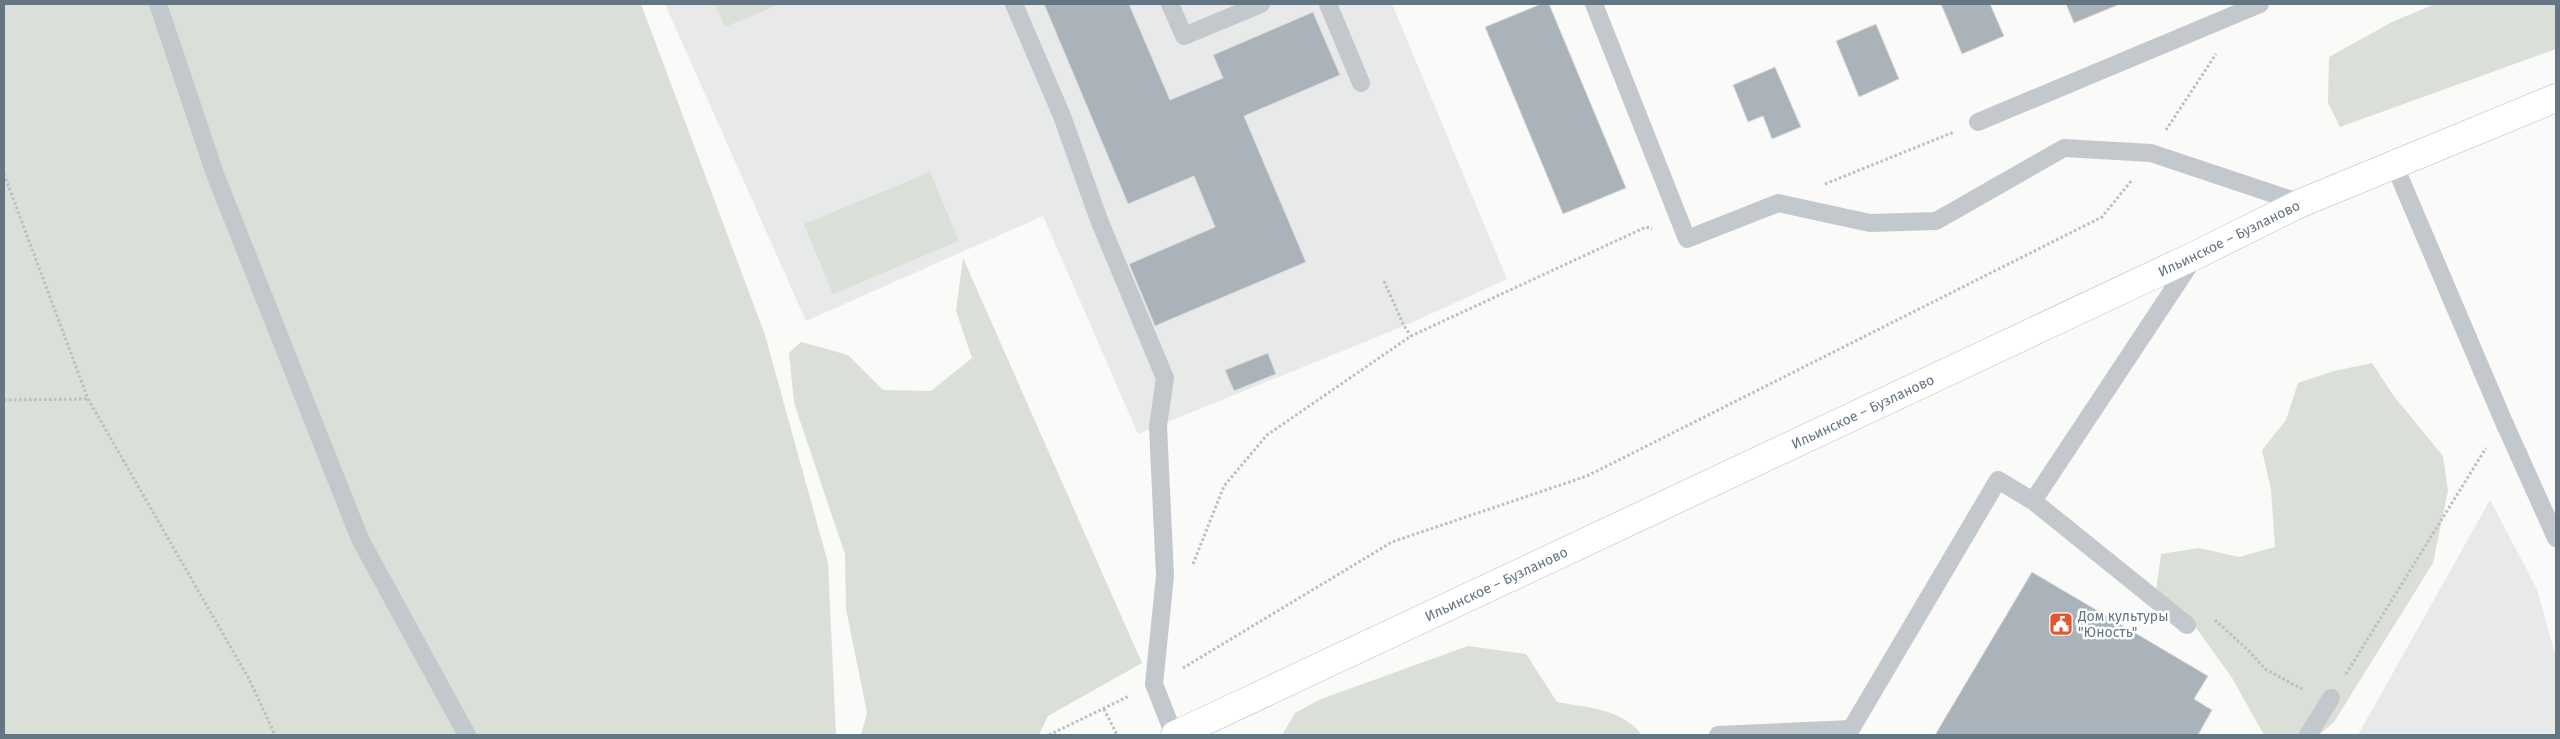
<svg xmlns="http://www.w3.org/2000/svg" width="2560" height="739" font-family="'Fira Sans',sans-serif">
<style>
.built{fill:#e8e9e9}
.green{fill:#dadfd7}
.building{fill:#aab3b9;stroke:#dcdcda}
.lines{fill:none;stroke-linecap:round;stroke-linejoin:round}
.secondary-casing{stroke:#b3babf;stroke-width:29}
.path{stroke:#bbbfc2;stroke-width:3;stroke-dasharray:2.5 2.5;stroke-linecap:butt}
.lane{stroke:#c3c8cc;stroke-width:18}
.secondary{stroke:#fff;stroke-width:28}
.labels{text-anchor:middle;stroke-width:5;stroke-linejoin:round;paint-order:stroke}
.street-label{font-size:14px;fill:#657683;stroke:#fff}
.poi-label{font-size:14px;fill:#657683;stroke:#fff;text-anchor:start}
</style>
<rect width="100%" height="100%" fill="#fafaf8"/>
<path class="built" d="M665 4H1392L1507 279 1404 326 1138 434 1043 216 806 321Z
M2490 500 2537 589 2556 658V735H2358Z"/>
<path class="green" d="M4 4H641L765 335 828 563 836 735H4Z
M715 4H780L725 27Z
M2435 4H2556V49L2340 127 2328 103 2329 57 2392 22Z
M930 172 959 241 833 294 804 224Z
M963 258 1142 663 1048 716 1039 735H861L867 713 846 609 845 554 794 403 789 353 801 342 848 355 883 390 931 391 972 358 956 311Z
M2372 363 2393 395 2443 456 2448 491 2433 563 2334 722 2319 735H2264L2232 678 2187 615 2156 591 2161 554 2199 548 2239 557 2275 547 2271 490 2262 450 2286 420 2298 383 2334 371Z
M1468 646 1526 654 1557 702C1588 708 1621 708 1642 735H1282L1295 713 1321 699Z"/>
<path class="building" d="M1044 4H1129L1170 100 1223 78 1213 55 1313 12 1340 75 1244 116 1306 262 1155 326 1129 264 1215 227 1194 176 1128 204Z
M1541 4H1549L1626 188 1563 214 1485 27Z
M1941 4H1990L2004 36 1962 54Z
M2066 4H2120L2074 23Z
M1876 24 1899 79 1859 97 1836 41Z
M1775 67 1801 127 1772 139 1763 116 1748 122 1733 85Z
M1268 353 1276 374 1234 391 1225 370Z
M2032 572 2208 676 2194 699 2212 710 2198 735H1935Z"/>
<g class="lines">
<g class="secondary-casing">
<g id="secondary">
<path id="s1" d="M1175 735 2196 255 2301 203 2556 98"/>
</g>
</g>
<path class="path" d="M2166 130 2216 54
M4 174 88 399 249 679 275 735
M1825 184 1954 132
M1384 281 1404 326 1411 336
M4 400 88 399
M1193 564 1224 486 1267 435 1411 336 1646 227 1652 229
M2215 620 2248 650 2265 669 2304 690
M1183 668 1392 542 1587 476 2102 217 2132 180
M2346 674 2486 448
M1104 709 1117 735
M1049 735 1129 696"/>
<path class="lane" d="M158 4 215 174 360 539 467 735
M1014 4 1062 116 1099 220 1165 378 1158 426 1165 576 1154 684 1174 735
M1170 4 1184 36 1261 4
M1328 4 1361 83
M1594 4 1687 239 1778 203 1870 223 1936 221 2064 148 2151 153 2301 203
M1978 122 2260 4
M2394 164 2503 420 2556 538
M2033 501 2187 625
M1718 735 1851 729 1998 480 2033 501 2194 258
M2308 735 2331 698"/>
<use href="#secondary" class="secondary"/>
</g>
<defs>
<g id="civic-square" transform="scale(1.25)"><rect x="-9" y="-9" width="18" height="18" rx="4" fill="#e4572e" stroke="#fff"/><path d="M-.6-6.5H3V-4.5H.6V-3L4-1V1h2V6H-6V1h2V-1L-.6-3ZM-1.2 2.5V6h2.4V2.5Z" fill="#fff"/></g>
</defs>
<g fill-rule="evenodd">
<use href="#civic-square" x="2061" y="624"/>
</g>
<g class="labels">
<g class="street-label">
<text dy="5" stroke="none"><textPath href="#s1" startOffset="1165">Ильинское – Бузланово</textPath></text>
<text dy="5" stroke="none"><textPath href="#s1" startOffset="760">Ильинское – Бузланово</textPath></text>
<text dy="5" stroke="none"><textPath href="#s1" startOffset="355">Ильинское – Бузланово</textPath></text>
</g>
<g class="poi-label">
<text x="2078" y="621">Дом культуры<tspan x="2078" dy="16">"Юность"</tspan></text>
</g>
</g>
<rect width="2560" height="739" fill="none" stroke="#657683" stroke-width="10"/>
</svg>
